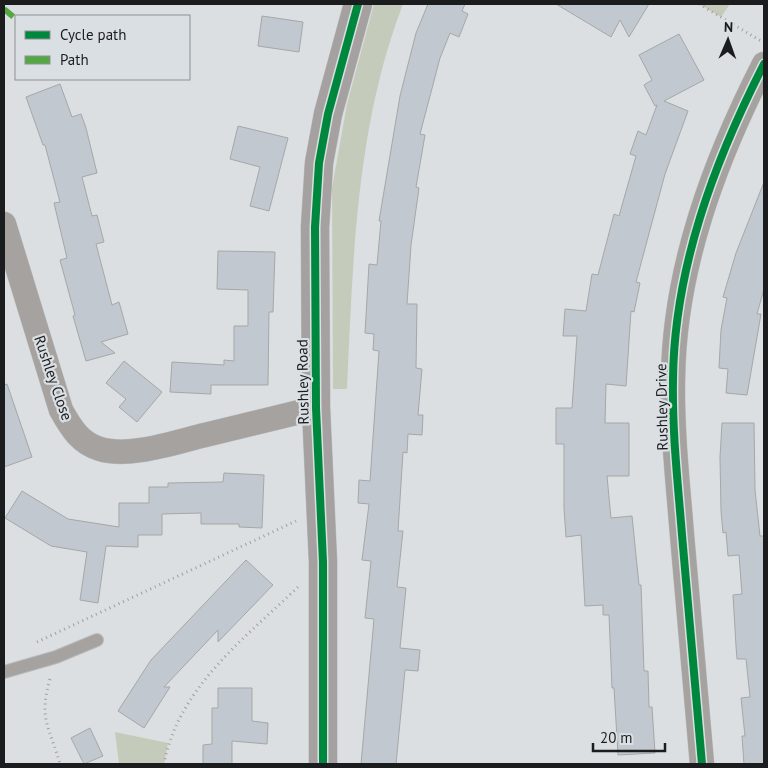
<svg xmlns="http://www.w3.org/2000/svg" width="768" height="768" font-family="'PT Sans',sans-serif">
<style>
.green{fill:#c5cbba}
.building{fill:#c2c8cf;stroke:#a5a7a8}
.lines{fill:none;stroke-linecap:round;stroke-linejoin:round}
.lane-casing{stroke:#babcbd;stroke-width:14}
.street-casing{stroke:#babcbd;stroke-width:25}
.secondary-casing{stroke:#babcbd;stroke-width:29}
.path{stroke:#a09fa0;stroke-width:3;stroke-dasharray:1 4;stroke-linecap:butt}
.lane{stroke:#a5a2a0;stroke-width:12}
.street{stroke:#a5a2a0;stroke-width:24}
.secondary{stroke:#a5a1a0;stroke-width:28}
.quiet{stroke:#52a943;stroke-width:6;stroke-dasharray:12 6;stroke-linecap:butt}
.cycleway-casing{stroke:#dadfe3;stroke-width:11}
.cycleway{stroke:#00873e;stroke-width:8}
.labels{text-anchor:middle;stroke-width:4.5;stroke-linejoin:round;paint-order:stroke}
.street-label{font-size:15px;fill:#1b1c1e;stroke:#dadfe3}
</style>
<rect width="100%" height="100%" fill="#dcdfe1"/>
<path class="green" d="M374 4H403C356 126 353 259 347 389H333L332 188 347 104Z
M699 4H730L721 17Z
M115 732 168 743 164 764H119Z"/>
<path class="building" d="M428 4H465L462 11 468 14 459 37 450 33 440 58 420 134 425 135 416 187 419 188 411 245 407 304H417L416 368 422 369 418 415H423L422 435 408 434 407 453 403 452 398 531H403L397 587 406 588 400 648 420 650 418 671 405 670 396 764H361L374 619 365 618 371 561 362 560 369 504 358 503 359 480 370 481 379 351 373 350 374 334 365 333 369 264 377 265 381 221H379L400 96 416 33Z
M556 4H649L629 37 620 20 611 37Z
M262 16 303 22 299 52 258 46Z
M679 34 704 80 664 101 688 111 665 174 636 282 640 283 634 312 631 311 626 386 606 384 605 423H629V476H607L611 518 632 516 639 585H641L644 671H648L649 707H652L655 753 618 755 614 688H612L609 615H603V605L585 606 581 535 566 537 564 508V444H556V408H572L577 336H563L565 309 586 311 592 274 598 275 614 214 619 216 636 156 630 154 638 131 646 135 657 105 655 106 644 85 652 80 639 55Z
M60 84 72 117 81 114 86 128 97 173 82 177 92 216 97 215 104 242 96 244 112 305 119 302 128 334 101 342 115 353 86 361 73 316 75 315 60 260 67 258 54 203 60 202 45 145H43L26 97Z
M238 126 288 138 269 211 250 206 260 167 230 159Z
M764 182V289L757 314H761L747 395 726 393 728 369 719 368 721 330 727 298 723 297 736 253Z
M218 251 275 252 273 312H269L268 385H211V394L170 392 172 362 224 365V360L234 361V326H248V290L217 289Z
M124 361 162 392 137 422 119 407 126 399 106 383Z
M7 384 32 457 4 467V385Z
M722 423H754L755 490 760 536H764V764H744L742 736H745L741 698 750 697 746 659H737L736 646 733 595 742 594 739 555 728 556 726 532 723 533 721 511 720 457Z
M224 473 264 475 262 528 239 527V524H201V513L162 514V535H138V547L106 546 98 603 80 600 87 552 51 546 5 518 22 491 68 519 119 527V503H149V487H168V483L223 482Z
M246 560 273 585 218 642V630L164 687H170L144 728 118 711 151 660Z
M218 688H252V721L268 723 267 744 232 741V764H203V745L212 744V708H218Z
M90 728 103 756 84 764 71 738Z"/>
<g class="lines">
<g class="lane-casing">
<path id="lane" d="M4 672 56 657 97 640"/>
</g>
<g class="street-casing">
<path id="street" d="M4 224 61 410C71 428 80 443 100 449 130 458 175 442 205 435 242 426 279 417 316 408
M702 764C695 688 689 611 682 535 678 484 672 432 673 380 674 269 714 162 764 64"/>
</g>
<g class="secondary-casing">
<path id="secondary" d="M323 764V562L316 408 315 227 319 163 328 114 358 4"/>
</g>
<path class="path" d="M699 4 761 41
M37 642 296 521
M50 679C38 719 50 728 60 764
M164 764C178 688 245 638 298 587"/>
<use href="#lane" class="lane"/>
<use href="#street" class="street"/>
<use href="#secondary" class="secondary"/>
<path class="quiet" d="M4 9 16 19"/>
<g class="cycleway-casing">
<path id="cycleway" d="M323 764V562L316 408 315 227 319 163 328 114 358 4
M702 764C695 688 689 611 682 535 678 484 672 432 673 380 674 269 714 162 764 64"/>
</g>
<use href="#cycleway" class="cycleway"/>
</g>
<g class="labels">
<g class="street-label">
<text transform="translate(53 378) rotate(71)" y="5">Rushley Close</text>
<text transform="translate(303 382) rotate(-91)" y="5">Rushley Road</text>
<text transform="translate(662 407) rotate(-91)" y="5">Rushley Drive</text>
</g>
</g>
<rect width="768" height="768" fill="none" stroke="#1b1c1e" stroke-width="10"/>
<rect x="15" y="15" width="175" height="65" fill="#dadfe3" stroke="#8e9194"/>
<rect x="25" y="31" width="25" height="8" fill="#00873e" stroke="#8e9194"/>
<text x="60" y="40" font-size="15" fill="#1b1c1e">Cycle path</text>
<rect x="25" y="56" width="25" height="8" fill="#52a943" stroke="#8e9194"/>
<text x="60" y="65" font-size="15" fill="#1b1c1e">Path</text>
<g transform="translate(728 40) rotate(2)" stroke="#dadfe3" stroke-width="4" paint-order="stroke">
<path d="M0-4L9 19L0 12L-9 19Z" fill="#1b1c1e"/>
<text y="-8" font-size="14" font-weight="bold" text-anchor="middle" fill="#1b1c1e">N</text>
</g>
<path d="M593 743v8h72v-8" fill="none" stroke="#1b1c1e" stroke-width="2.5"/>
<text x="600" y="743" font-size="15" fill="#1b1c1e" stroke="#dadfe3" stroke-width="4" paint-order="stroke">20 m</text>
</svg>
